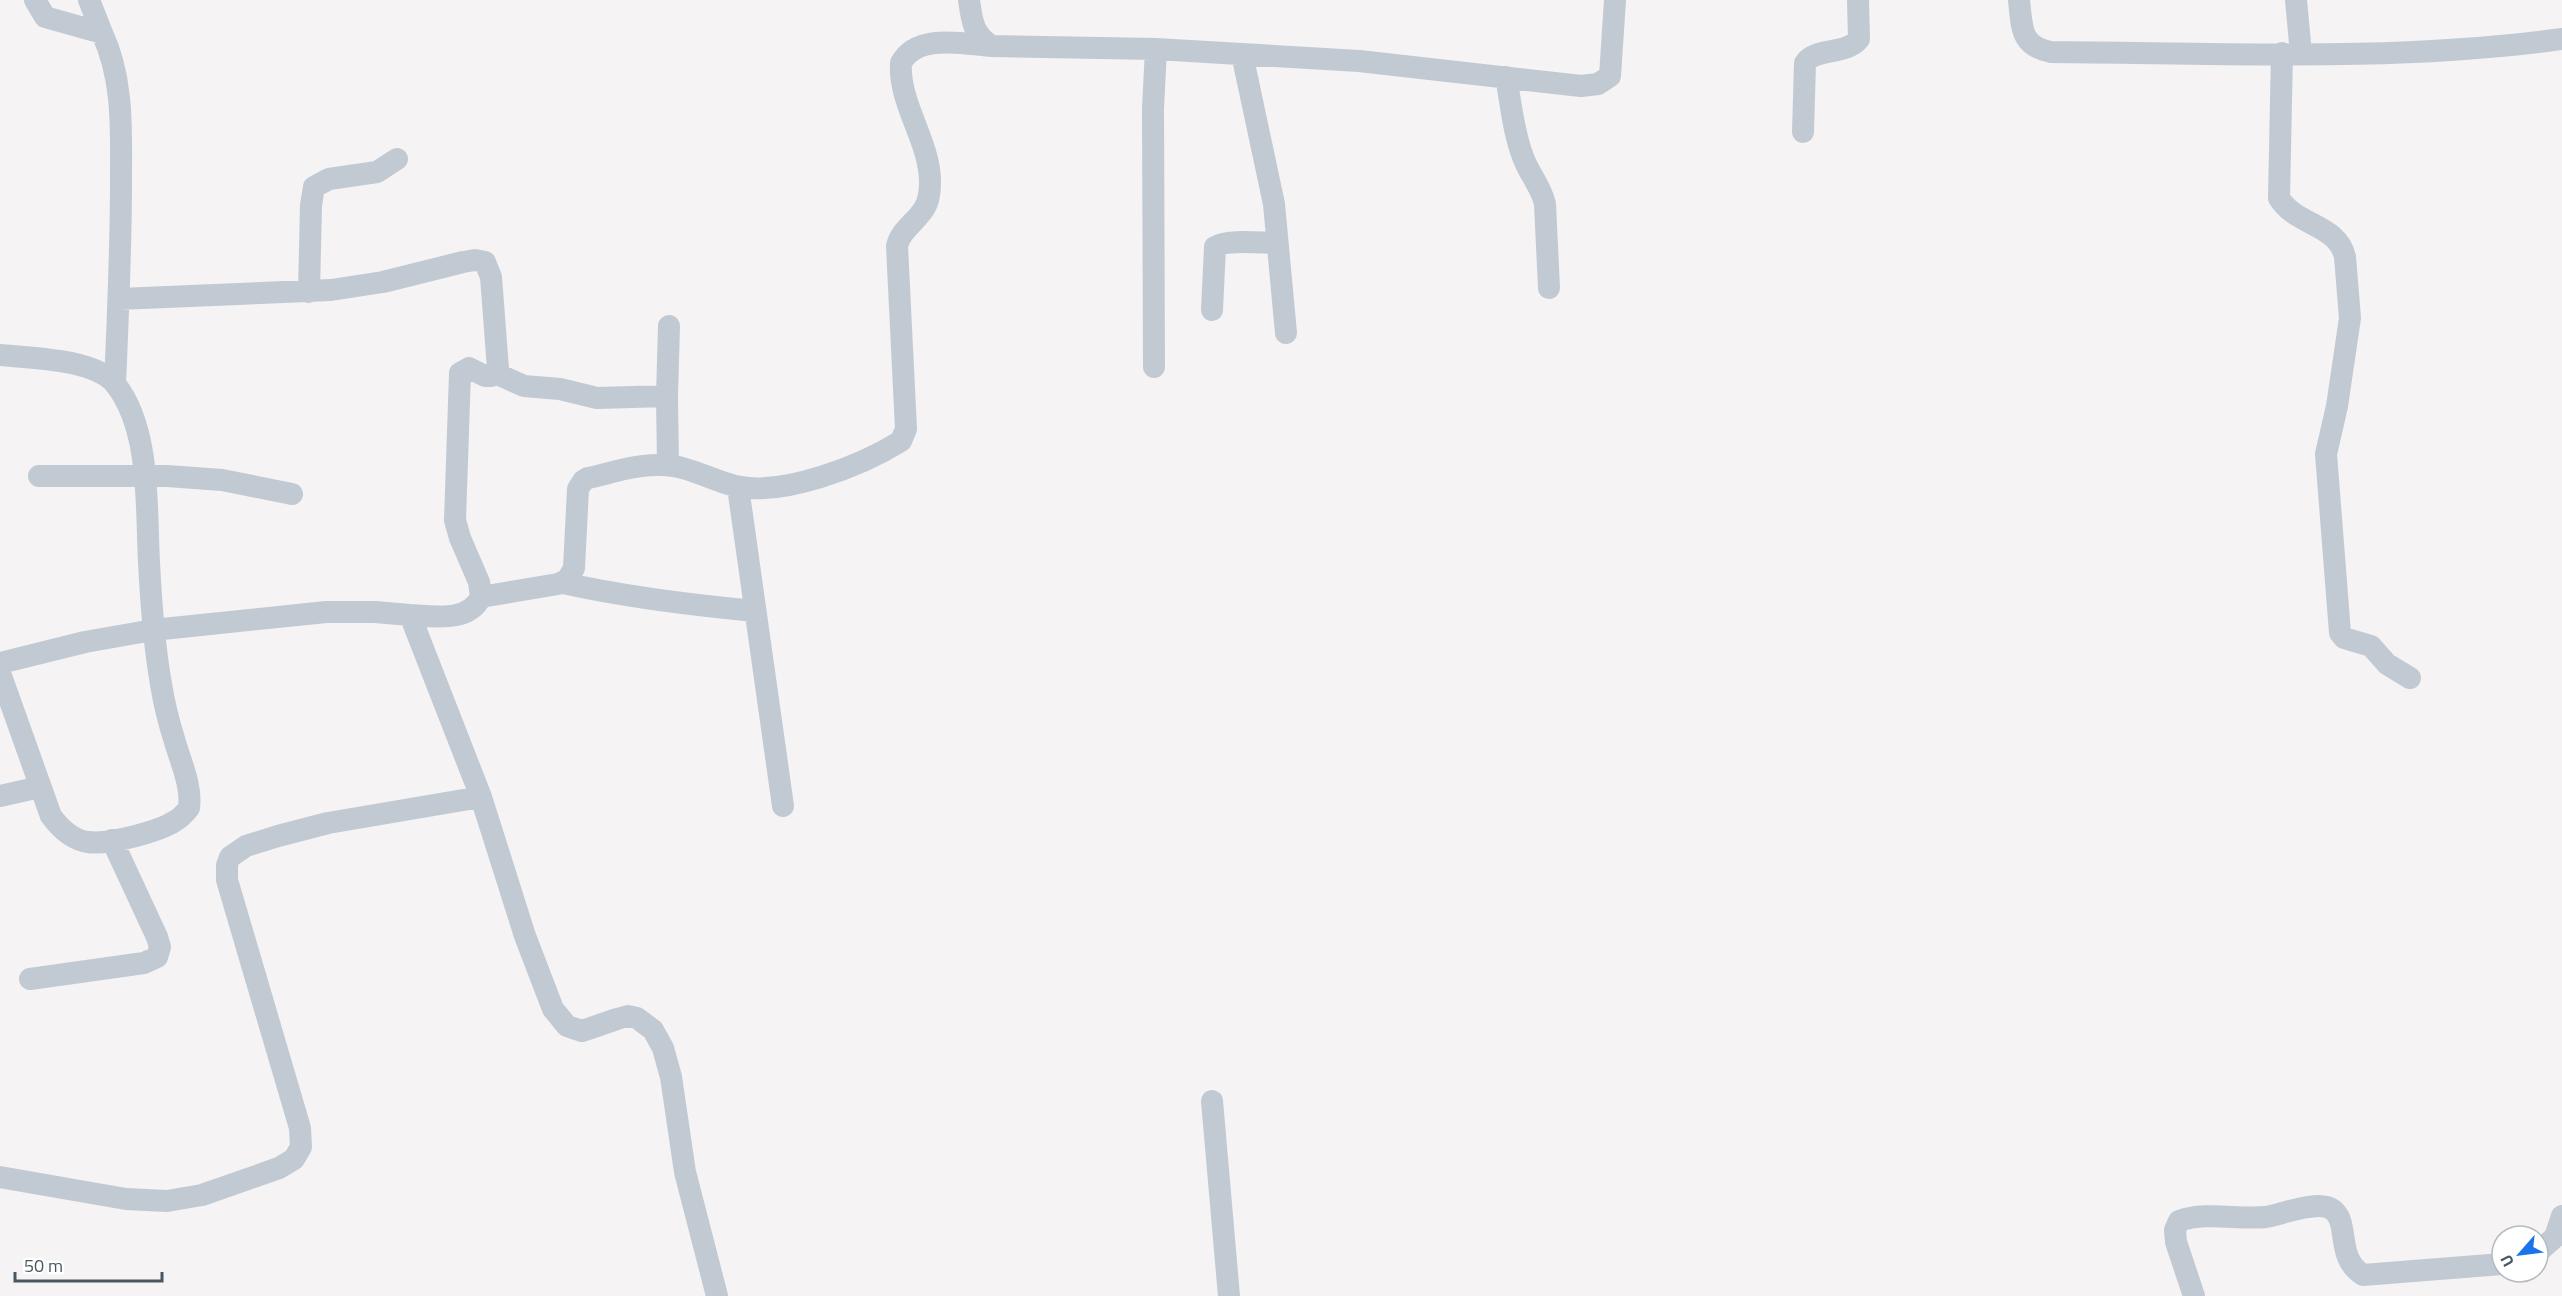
<svg xmlns="http://www.w3.org/2000/svg" width="2562" height="1296" font-family="'Titillium Web',sans-serif">
<style>
.lines{fill:none;stroke-linecap:round;stroke-linejoin:round}
.minor{stroke:#c1cad2;stroke-width:22}
</style>
<rect width="100%" height="100%" fill="#f5f3f3"/>
<g class="lines">
<path class="minor" d="M35 0 45 17 102 33C124 80 121 131 121 182 121 249 118 316 115 384
M89 0 102 33
M969 0C972 21 973 35 992 46L1156 49 1359 61 1581 86 1598 84 1610 76 1615 0
M2019 0C2022 27 2020 46 2051 52 2221 53 2393 62 2562 39
M2296 0 2301 54
M2282 53 2279 198C2296 226 2338 224 2345 257L2350 318 2337 406 2326 454 2340 633 2344 638 2371 646 2387 664 2410 678
M1242 54 1274 204 1286 333
M1506 77C1511 103 1513 131 1523 157 1529 174 1541 186 1545 204L1549 288
M1803 132 1805 63C1815 47 1845 56 1859 39L1858 0
M309 292 311 205 314 187 329 179 377 172 397 159
M119 299 331 290 383 282 463 262 475 260 485 262 491 277 498 369 491 376H485L469 368 460 373 455 520 460 538 479 582 481 597C468 623 434 616 410 615
M1212 310 1215 247C1226 239 1261 243 1276 243
M0 355C32 358 96 359 116 385 151 430 146 508 149 562 151 603 154 644 161 684 164 704 169 723 175 742 181 763 192 786 189 808 185 813 181 818 175 821 158 832 108 845 88 842 72 840 60 828 51 816L0 673
M1154 367 1153 108 1156 49
M495 373 524 386 560 389 597 398 667 396 669 326
M667 396 668 465
M39 476H167L222 480 292 494
M738 487 783 806
M563 583C626 597 691 605 755 611
M481 597 558 584 568 579 574 568 578 489 583 481 588 478C611 473 637 464 660 465 688 465 710 480 735 486 782 497 861 466 901 441L906 429 897 246C902 225 926 218 929 195 937 149 898 108 901 63 917 33 964 44 992 46
M0 663 85 642 153 630 326 612H375L410 615 481 797 525 936 553 1009 567 1026 582 1031 617 1019 628 1016 637 1018 653 1030 663 1048 671 1077 685 1172 717 1296
M0 796 40 787
M30 979 144 963 157 957 160 947 157 937 112 840
M1212 1101 1229 1296
M0 1177 126 1199 167 1201 202 1195 279 1168 294 1159 301 1147 300 1128 227 880V865L230 857 246 846 278 836 328 823 481 797
M2538 1252 2555 1237 2562 1216
M2194 1296 2176 1242 2175 1230 2179 1221C2206 1211 2238 1220 2266 1217 2283 1214 2319 1199 2333 1210 2350 1223 2335 1257 2363 1275L2502 1264"/>
</g>
<g transform="translate(2520 1254) rotate(242)"><circle r="28" fill="#ffffff" stroke="#b7bbc0" stroke-width="1.5"/>
<path d="M0-4.5L10 22L0 15L-10 22Z" fill="#1a73e8"/>
<text y="-9" font-size="16" font-weight="bold" text-anchor="middle" fill="#4a5661">U</text>
</g>
<path d="M15 1272v9h147v-9" fill="none" stroke="#4a5661" stroke-width="3"/>
<text x="24" y="1272" font-size="18" fill="#4a5661" stroke="#ffffff" stroke-width="4.5" paint-order="stroke">50 m</text>
</svg>
